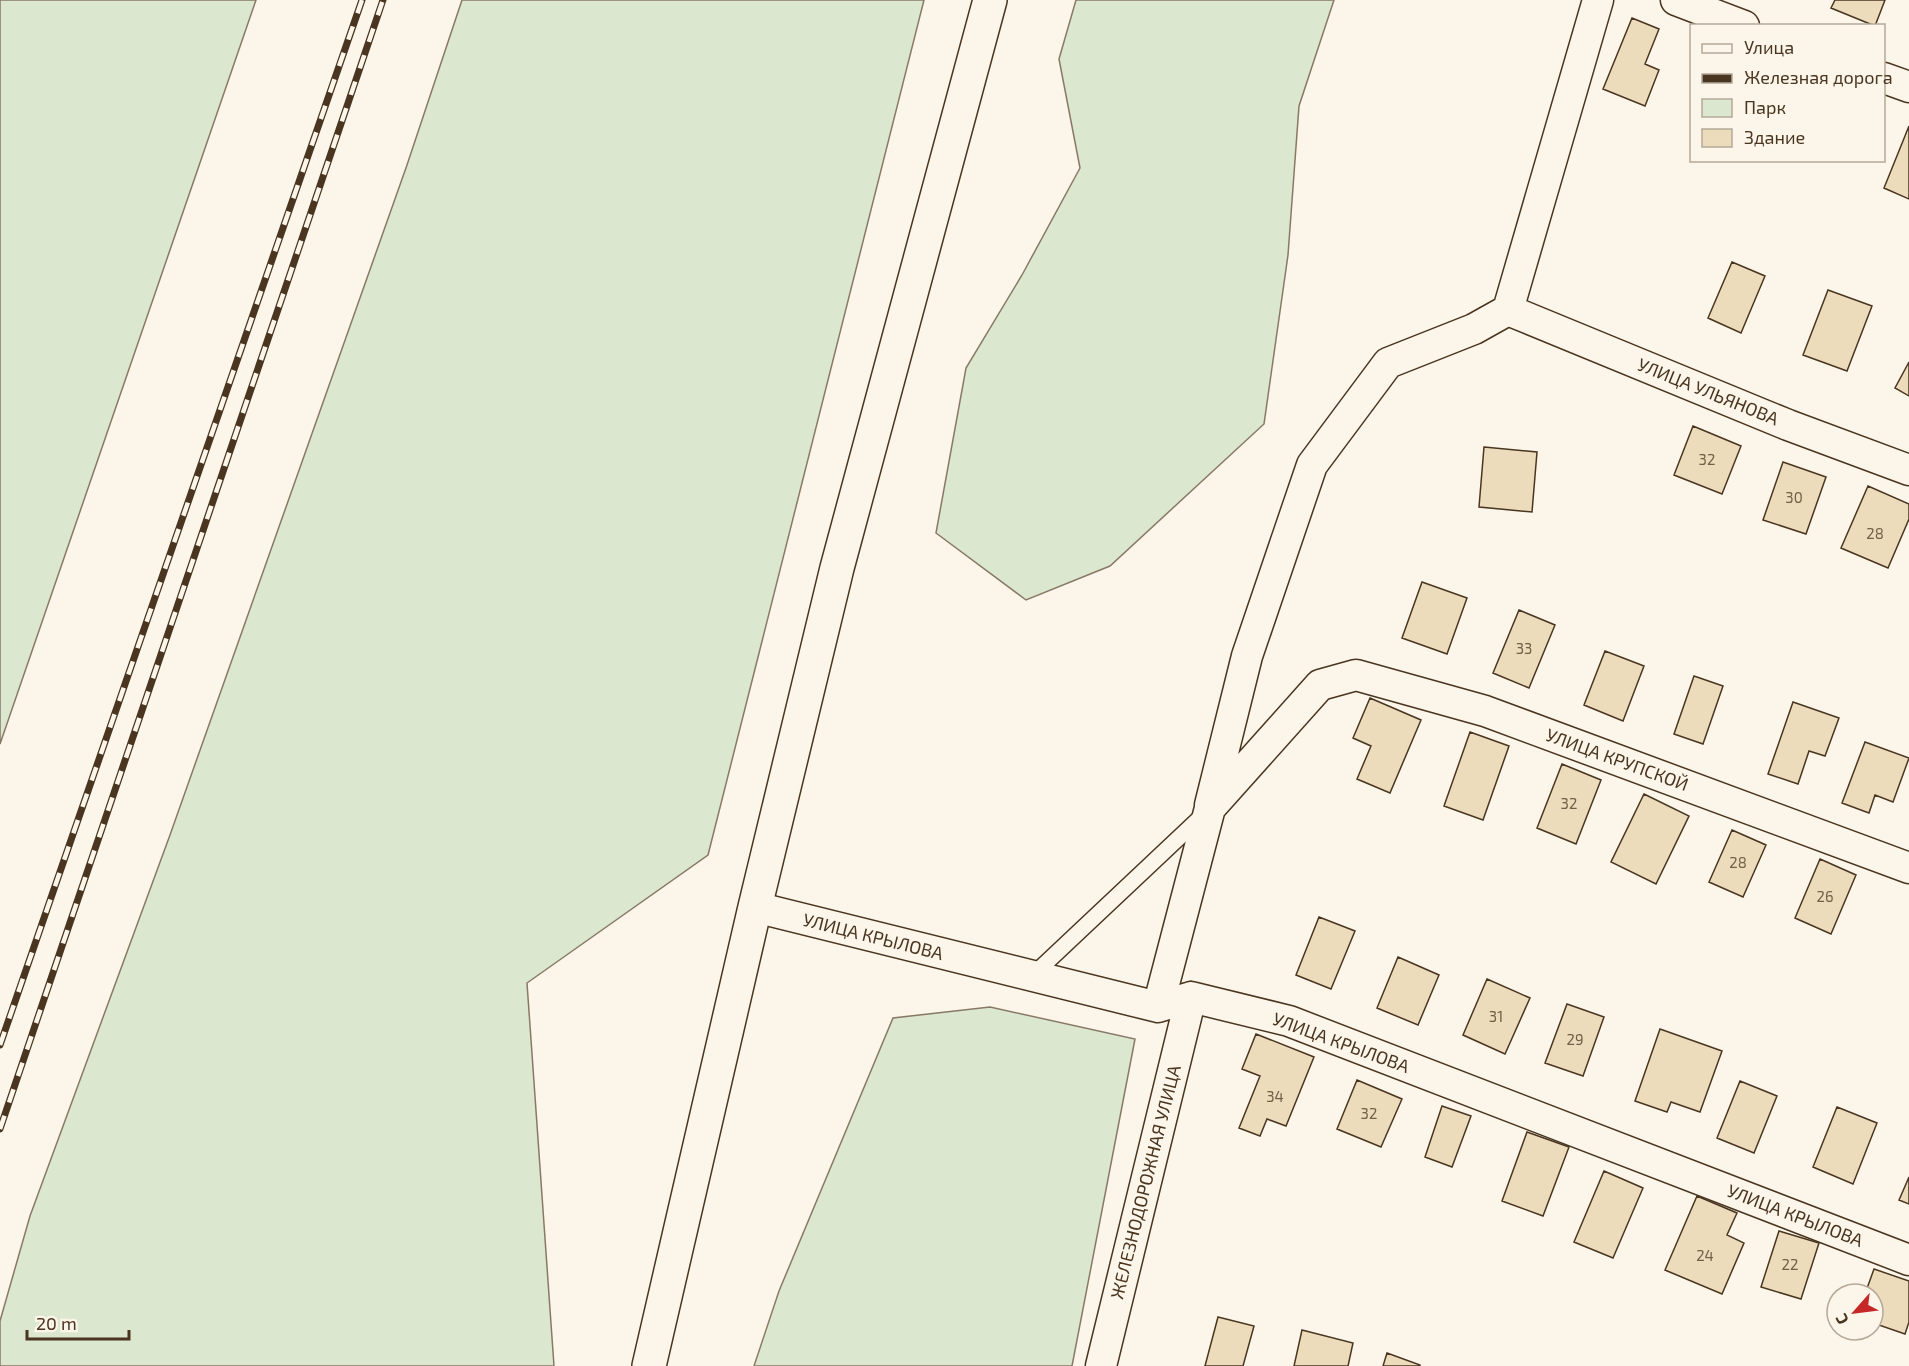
<svg xmlns="http://www.w3.org/2000/svg" width="1909" height="1366" font-family="'Exo 2',sans-serif">
<style>
.green{fill:#dce7d0;stroke:#887966;stroke-width:1.5}
.building{fill:#ecdcbc;stroke:#4a3520;stroke-width:1.5}
.lines{fill:none;stroke-linecap:round;stroke-linejoin:round}
.lane-casing{stroke:#4a3520;stroke-width:18}
.street-casing{stroke:#4a3520;stroke-width:33}
.primary-casing{stroke:#4a3520;stroke-width:36}
.lane{stroke:#fbf6e9;stroke-width:15}
.street{stroke:#fbf6e9;stroke-width:30}
.primary{stroke:#fbf6e9;stroke-width:33}
.rail-casing{stroke:#4a3520;stroke-width:7}
.rail{stroke:#fbf6e9;stroke-width:4.5;stroke-dasharray:14;stroke-linecap:butt}
.labels{text-anchor:middle;stroke-width:4.5;stroke-linejoin:round;paint-order:stroke}
.number-label{font-size:15px;fill:#725f47}
.street-label{font-size:18px;fill:#4a3520;stroke:#fbf6e9}
</style>
<rect width="100%" height="100%" fill="#fbf6e9"/>
<path class="green" d="M0 0H256L0 744Z
M462 0H924L708 855 527 983 554 1366H0V1321L30 1216 170 835 407 165Z
M1076 0H1334L1299 106 1288 255 1264 424 1110 566 1026 600 936 533 966 368 1022 275 1080 168 1059 59Z
M990 1007 1135 1039 1072 1366H754L779 1291 893 1018Z"/>
<path class="building" d="M1835 0H1885L1875 26 1831 8Z
M1632 18 1659 29 1645 64 1659 70 1645 106 1603 89Z
M1909 126V199L1884 188Z
M1732 262 1765 276 1741 333 1708 318Z
M1828 290 1872 306 1847 371 1803 355Z
M1909 362V396L1895 388Z
M1693 426 1741 446 1722 494 1674 475Z
M1484 447 1537 452 1532 512 1479 507Z
M1783 462 1826 477 1806 534 1763 520Z
M1868 486 1909 504V519L1888 568 1841 548Z
M1422 582 1467 598 1447 654 1402 638Z
M1519 610 1555 625 1529 688 1493 673Z
M1605 651 1644 666 1623 721 1584 705Z
M1694 676 1723 686 1703 744 1674 734Z
M1370 698 1421 720 1390 793 1357 779 1371 746 1353 738Z
M1793 702 1839 718 1825 756 1809 751 1798 784 1768 774Z
M1470 732 1509 746 1483 820 1444 806Z
M1865 742 1909 758 1893 802 1875 795 1869 813 1842 803Z
M1562 764 1601 780 1576 844 1537 828Z
M1644 794 1689 816 1656 884 1611 862Z
M1732 830 1766 845 1743 897 1709 882Z
M1820 859 1856 875 1831 934 1795 918Z
M1319 917 1355 931 1331 989 1296 975Z
M1398 957 1439 975 1418 1025 1377 1008Z
M1487 979 1530 998 1505 1054 1463 1035Z
M1567 1004 1604 1017 1583 1076 1545 1063Z
M1660 1029 1722 1051 1700 1112 1671 1102 1667 1112 1635 1101Z
M1256 1034 1314 1057 1286 1126 1267 1119 1260 1136 1239 1128 1260 1076 1242 1069Z
M1357 1080 1402 1099 1381 1147 1337 1129Z
M1740 1081 1777 1096 1754 1153 1717 1138Z
M1442 1106 1471 1116 1452 1167 1425 1157Z
M1837 1107 1877 1123 1853 1184 1813 1167Z
M1527 1132 1569 1147 1543 1216 1502 1201Z
M1604 1171 1643 1188 1613 1258 1574 1242Z
M1909 1177V1204L1899 1200Z
M1697 1196 1737 1213 1727 1235 1744 1243 1722 1294 1665 1270Z
M1779 1231 1819 1243 1801 1299 1761 1287Z
M1874 1269 1909 1281V1322L1905 1334 1873 1323V1294H1865Z
M1218 1317 1254 1326 1243 1366H1205Z
M1302 1330 1353 1343 1348 1366H1294Z
M1387 1353 1420 1365V1366H1383Z"/>
<g class="lines">
<g class="lane-casing">
<path id="lane" d="M1032 976 1203 815"/>
</g>
<g class="street-casing">
<path id="street" d="M1676 0 1744 26
M1884 78 1909 87
M1508 310 1788 425 1909 470
M1210 805 1247 656 1312 465 1388 363 1474 329 1508 310 1598 0
M755 907 1158 1007 1191 997 1289 1021 1909 1260
M1158 1007 1210 808 1320 685 1356 675 1485 711 1909 868
M1101 1366 1191 997"/>
</g>
<g class="primary-casing">
<path id="primary" d="M649 1366 755 907 837 568 990 0"/>
</g>
<use href="#lane" class="lane"/>
<use href="#street" class="street"/>
<use href="#primary" class="primary"/>
<g class="rail-casing">
<path id="rail" d="M0 1045 362 0
M0 1129 383 0"/>
</g>
<use href="#rail" class="rail"/>
</g>
<g class="labels">
<g class="number-label">
<text x="1707" y="465">32</text>
<text x="1794" y="503">30</text>
<text x="1875" y="539">28</text>
<text x="1524" y="654">33</text>
<text x="1569" y="809">32</text>
<text x="1738" y="868">28</text>
<text x="1825" y="902">26</text>
<text x="1496" y="1022">31</text>
<text x="1575" y="1045">29</text>
<text x="1275" y="1102">34</text>
<text x="1369" y="1119">32</text>
<text x="1705" y="1261">24</text>
<text x="1790" y="1270">22</text>
</g>
<g class="street-label">
<text transform="translate(1708 392) rotate(22)" y="6">УЛИЦА УЛЬЯНОВА</text>
<text transform="translate(1617 760) rotate(20)" y="6">УЛИЦА КРУПСКОЙ</text>
<text transform="translate(873 937) rotate(14)" y="6">УЛИЦА КРЫЛОВА</text>
<text transform="translate(1341 1043) rotate(20)" y="6">УЛИЦА КРЫЛОВА</text>
<text transform="translate(1146 1182) rotate(-76)" y="6">ЖЕЛЕЗНОДОРОЖНАЯ УЛИЦА</text>
<text transform="translate(1795 1216) rotate(21)" y="6">УЛИЦА КРЫЛОВА</text>
</g>
</g>
<rect x="1690" y="24" width="195" height="138" fill="#fbf6e9" stroke="#b4a999" stroke-width="1.5"/>
<rect x="1702" y="44" width="30" height="9" fill="#fbf6e9" stroke="#b4a999" stroke-width="1.5"/>
<text x="1744" y="54" font-size="18" fill="#4a3520">Улица</text>
<rect x="1702" y="74" width="30" height="9" fill="#4a3520" stroke="#b4a999" stroke-width="1.5"/>
<text x="1744" y="84" font-size="18" fill="#4a3520">Железная дорога</text>
<rect x="1702" y="99" width="30" height="18" fill="#dce7d0" stroke="#b4a999" stroke-width="1.5"/>
<text x="1744" y="114" font-size="18" fill="#4a3520">Парк</text>
<rect x="1702" y="129" width="30" height="18" fill="#ecdcbc" stroke="#b4a999" stroke-width="1.5"/>
<text x="1744" y="144" font-size="18" fill="#4a3520">Здание</text>
<g transform="translate(1855 1312) rotate(242)"><circle r="28" fill="#fbf6e9" stroke="#b4a999" stroke-width="1.5"/>
<path d="M0-4.5L10 22L0 15L-10 22Z" fill="#c62828"/>
<text y="-9" font-size="16" font-weight="bold" text-anchor="middle" fill="#4a3520">С</text>
</g>
<path d="M27 1330v9h102v-9" fill="none" stroke="#4a3520" stroke-width="3"/>
<text x="36" y="1330" font-size="18" fill="#4a3520" stroke="#fbf6e9" stroke-width="4.5" paint-order="stroke">20 m</text>
</svg>
